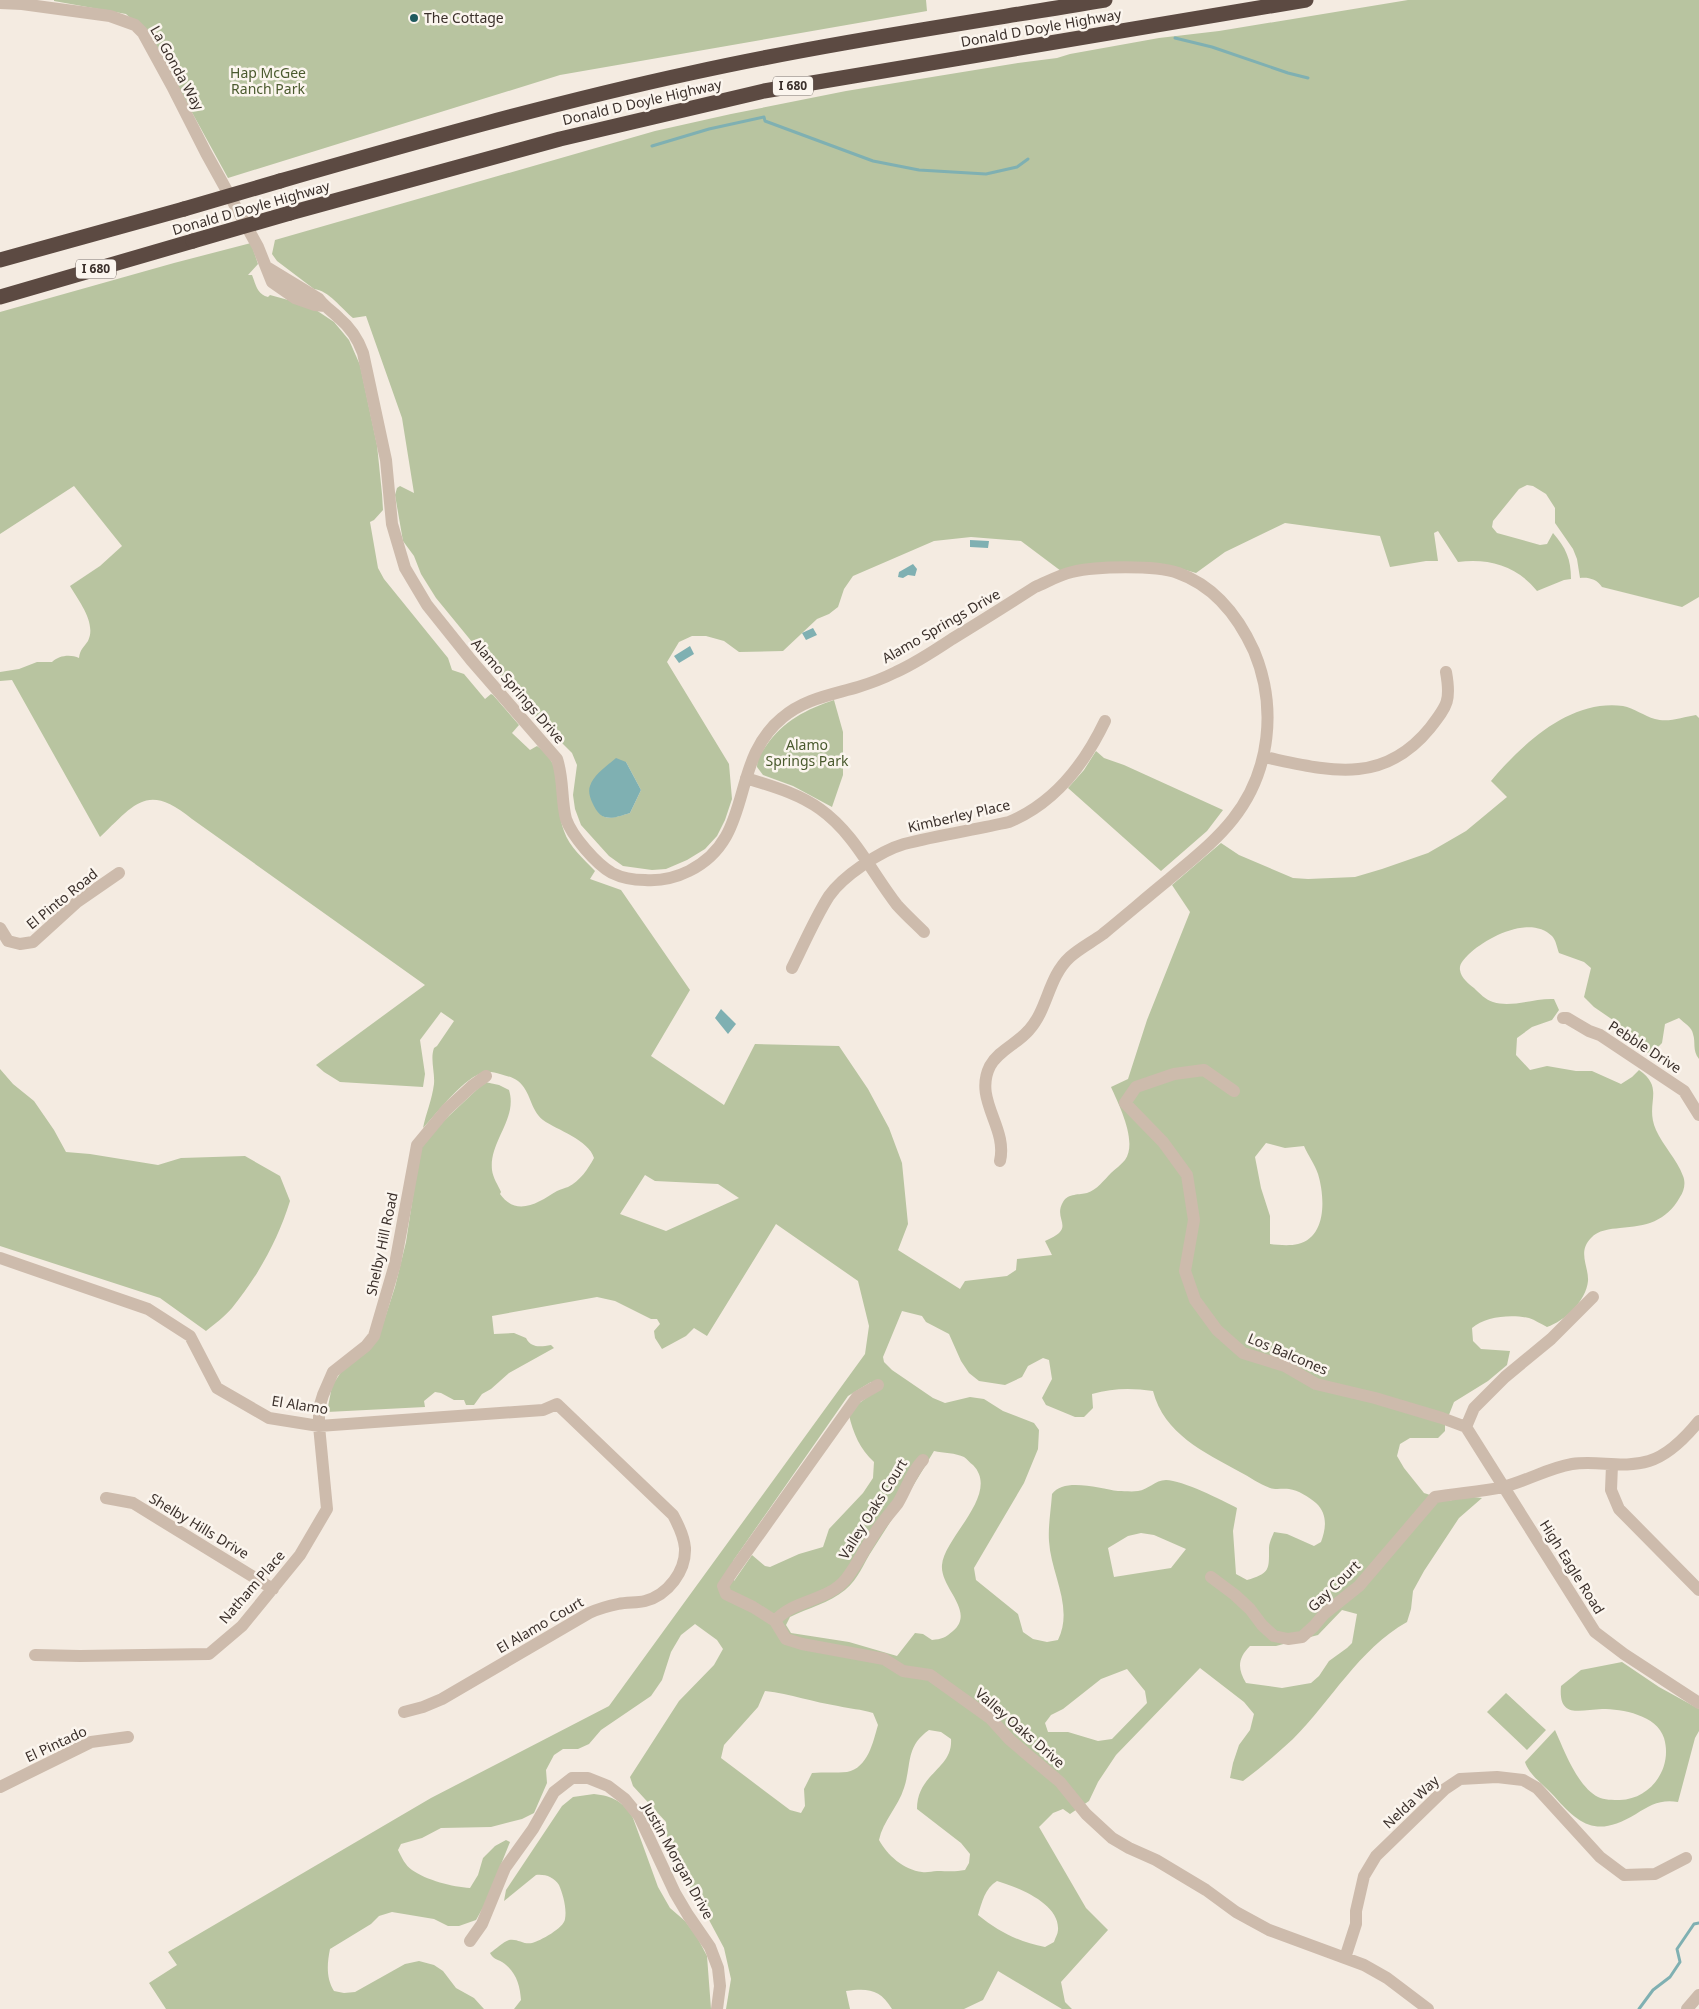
<svg xmlns="http://www.w3.org/2000/svg" width="1699" height="2009" font-family="'Noto Sans',sans-serif">
<style>
.green{fill:#b8c4a0;fill-rule:evenodd}
.water{fill:#7fb0b2}
.lines{fill:none;stroke-linecap:round;stroke-linejoin:round}
.stream{stroke:#7fb0b2;stroke-width:3}
.minor{stroke:#cdbbac;stroke-width:12}
.highway{stroke:#5c4a42;stroke-width:15}
.highway-bridge{stroke:#5c4a42;stroke-width:15}
.poi-dot{fill:#1f5a5e;stroke:#fbf5ee;stroke-width:2}
.labels{text-anchor:middle;stroke-width:5;stroke-linejoin:round;paint-order:stroke}
.shield{fill:#fbf5ee;stroke:#756b66;stroke-width:1}
.shield-label{font-size:12px;font-weight:bold;fill:#3b302b}
.poi-label{font-size:14px;fill:#3b302b;stroke:#fbf5ee;text-anchor:start}
.street-label{font-size:14px;fill:#3b302b;stroke:#fbf5ee}
.park-label{font-size:14px;fill:#4a5a2e;stroke:#fbf5ee}
</style>
<rect width="100%" height="100%" fill="#f4ebe1"/>
<path class="green" d="M54 0H926L927 11 560 75 228 178 150 36 126 14 54 1Z
M1408 0H1699V597L1682 607 1602 587C1597 579 1588 577 1580 578L1577 559 1573 549 1555 523V508L1546 494 1533 486 1527 485 1519 489 1493 521 1492 527 1497 533 1540 545 1547 544 1553 533C1566 548 1571 559 1571 579L1564 580 1537 591C1517 566 1489 558 1458 562L1438 531 1434 533 1438 561H1426L1390 567 1380 536 1285 523 1225 552 1196 573 1175 567 1061 571 1021 541 971 537 934 541 853 576 844 589 838 607 829 614 817 619 783 651 739 652 724 641 706 636H692L679 642 667 662 729 764 732 799 725 820 717 836 705 849 687 860 666 869 652 870 623 866 609 856 581 825 575 809 573 795 577 765 572 753 522 703 436 598 421 574 414 556 403 541 395 495 397 488 400 486 414 493 402 418 366 316 353 318C342 309 328 290 314 289L277 261 272 254 275 240 655 131 731 114 846 91 1018 63 1057 58 1070 54 1159 38 1219 31ZM626 762 641 790 630 813C607 820 601 822 591 798Z
M251 243 258 264 248 275H252C256 285 257 294 268 297L270 295 310 306 334 322 349 340 360 365 377 445 382 494 383 510 374 520 370 522 378 568 384 579 448 658 452 670 464 674 485 699 491 694 493 695 519 725 512 733 530 750 537 746C568 767 553 801 564 831 569 847 584 859 595 871L590 879 621 890 690 990 651 1056 724 1105 755 1044 839 1046 868 1089 889 1128 902 1163 908 1224 898 1250 960 1289 965 1281 1007 1276 1016 1270 1017 1259 1052 1255 1045 1241C1078 1227 1052 1221 1063 1202 1068 1193 1080 1195 1087 1193 1097 1190 1104 1180 1111 1173 1115 1169 1121 1165 1125 1160 1138 1142 1119 1105 1111 1087L1128 1079 1147 1020 1190 912 1172 885 1221 843 1239 855 1293 878 1308 879 1355 877 1382 869 1428 853 1466 831 1507 797 1491 781C1522 744 1570 699 1623 706 1634 708 1644 716 1655 719 1668 723 1683 717 1696 715L1699 718V1059C1692 1050 1696 1043 1693 1034 1692 1027 1684 1023 1679 1018L1665 1024 1662 1043 1652 1053 1641 1052 1635 1040 1626 1029 1594 1007 1584 997 1591 968 1584 962 1559 953C1557 948 1556 940 1552 936 1530 914 1486 938 1469 954 1464 959 1459 964 1460 970 1461 978 1469 984 1474 988 1479 993 1486 1000 1493 1002 1512 1008 1534 998 1554 999L1559 1010 1552 1020 1532 1027 1517 1038 1516 1055 1530 1070 1547 1066 1576 1071H1592L1621 1084 1632 1077 1639 1070C1666 1089 1644 1103 1656 1130 1663 1146 1677 1159 1683 1176 1686 1183 1684 1191 1680 1197 1666 1222 1646 1226 1620 1228 1610 1229 1598 1230 1591 1238 1577 1252 1589 1267 1588 1281 1586 1301 1565 1321 1547 1327 1541 1324 1535 1320 1529 1318 1512 1314 1485 1316 1472 1328L1473 1341 1481 1349 1510 1351 1507 1365 1488 1381 1454 1402 1445 1425V1431L1438 1438H1410L1400 1444 1397 1456 1404 1468 1424 1493 1449 1501 1465 1496 1482 1498 1459 1518 1424 1571 1413 1591 1411 1609 1407 1622C1359 1649 1331 1701 1293 1739 1277 1754 1260 1768 1243 1781L1230 1778 1233 1763 1239 1745 1250 1730 1254 1714 1244 1702 1200 1668 1116 1755 1098 1782 1089 1801 1070 1814 1063 1809 1053 1813 1039 1827 1086 1908 1108 1930 1061 1982 1065 2002 1072 2009H1062L998 1971 983 2000 964 2009H892C880 1989 868 1988 846 1991L850 2009H726L731 1979 724 1948 702 1907 683 1876 667 1837 666 1822 633 1786 630 1777 679 1701 714 1665 723 1649 717 1640 695 1624 681 1635 671 1652 662 1680 651 1696 601 1730 589 1744 578 1749H563L554 1755 546 1770 547 1783 534 1813 522 1819 491 1827 441 1828 422 1838 401 1844 398 1850C402 1858 405 1865 412 1870 426 1880 453 1887 470 1888L478 1875 483 1858 495 1846 506 1840 510 1842 485 1904 476 1920 459 1926H448L434 1919 392 1912 379 1916 371 1924 330 1949C327 1964 326 1978 334 1991L344 1993 355 1992 405 1964 419 1961 434 1965 443 1971 456 1988 474 1998 484 2009H166L149 1983 177 1965 168 1952 431 1798 609 1706 865 1354 869 1326 858 1281 776 1224 707 1336 694 1328 686 1336 662 1349 655 1338 654 1331 660 1324 657 1319H651L615 1301 597 1297 492 1316 494 1334 514 1333 526 1338C531 1348 540 1347 551 1345L554 1348 509 1373 491 1389 482 1394 474 1405H466L464 1400H454L441 1393 435 1392 424 1401 425 1407 327 1412 332 1386 341 1372 369 1350 383 1324 395 1287 406 1242 420 1150 435 1129 485 1082 499 1085 509 1090C518 1119 489 1141 492 1170 493 1178 498 1185 501 1192L500 1194C517 1218 539 1202 557 1191 561 1189 565 1188 568 1187 580 1181 588 1169 594 1158 589 1140 557 1130 543 1120 530 1110 531 1091 518 1081 513 1077 506 1076 500 1074 496 1073 490 1071 485 1072 465 1076 438 1112 423 1128 426 1113 432 1100 434 1084 435 1072 430 1059 434 1048L437 1046 454 1021 441 1012 420 1040 425 1074 423 1087 340 1082 324 1072 316 1065 425 985 192 819C147 782 135 804 100 837L12 680 0 681V672L19 669 37 662H52C59 655 71 654 79 658 80 649 84 647 88 641 97 623 78 600 70 586L100 566 122 546 74 486 0 534V312L174 263ZM1266 1143 1285 1148 1304 1146C1308 1155 1315 1165 1318 1174 1325 1197 1327 1237 1298 1244 1290 1246 1278 1245 1270 1244V1216L1261 1188 1255 1157ZM645 1175 655 1181 718 1184 739 1198 666 1231 620 1214ZM902 1311 922 1316 926 1322 949 1334 961 1361 969 1373 979 1381 1005 1385 1022 1377 1028 1366 1043 1358 1049 1360 1052 1379 1042 1398 1046 1405 1075 1417H1084L1093 1408 1092 1394C1113 1388 1132 1388 1153 1391 1164 1434 1204 1452 1240 1472 1250 1477 1259 1484 1270 1488 1276 1490 1283 1488 1289 1489 1298 1490 1309 1497 1316 1503 1328 1514 1326 1529 1321 1542L1314 1546 1287 1534 1274 1532C1272 1537 1269 1543 1269 1548 1269 1570 1270 1573 1247 1580L1236 1574 1233 1531 1237 1508C1222 1500 1182 1480 1166 1480 1155 1480 1148 1490 1138 1491 1132 1492 1124 1491 1118 1491 1101 1489 1064 1477 1052 1494 1051 1510 1048 1526 1049 1541 1051 1575 1074 1607 1058 1640L1047 1642 1033 1639 1023 1632 1018 1614 976 1580 974 1568 1024 1483 1038 1449 1039 1430 1034 1423 1003 1411 984 1399 970 1397 945 1403 933 1398 892 1370 884 1362 883 1357ZM871 1382 876 1391 858 1404 849 1415C853 1433 860 1449 874 1462L873 1478 863 1493 829 1529 823 1547 799 1554 770 1567 765 1566 752 1555 734 1581 733 1561 848 1396ZM934 1451C943 1453 956 1453 964 1457 967 1459 970 1463 973 1465 1001 1494 944 1537 942 1565 940 1588 976 1611 953 1631 945 1638 942 1639 932 1640L923 1634 915 1633 897 1656 849 1642 791 1633 786 1625 790 1617C808 1608 829 1603 845 1590 859 1578 863 1564 873 1549 894 1516 915 1484 934 1451ZM1141 1533 1154 1535 1186 1549 1171 1568 1114 1577 1108 1548 1128 1536ZM1342 1610 1357 1614 1352 1643 1347 1648 1329 1661 1319 1676 1311 1683 1282 1688 1246 1683C1237 1668 1238 1658 1250 1646H1276L1318 1635ZM1127 1669 1145 1691 1147 1703 1112 1739 1098 1741 1068 1732H1048L1045 1723 1051 1715 1063 1709 1101 1679ZM765 1691C791 1694 813 1702 838 1706 850 1709 861 1709 873 1713L878 1725C873 1742 868 1768 847 1772 836 1773 824 1772 812 1773L804 1789 805 1806 801 1813 790 1810 721 1758 724 1745 758 1707ZM929 1730 941 1732 951 1739C953 1769 917 1773 917 1809L961 1843 970 1854 969 1863 965 1870C955 1872 948 1871 937 1871 932 1871 927 1873 922 1872 904 1870 887 1855 879 1840 883 1821 898 1807 904 1788 912 1764 905 1747 929 1730ZM997 1881C1017 1887 1060 1903 1058 1930 1058 1934 1055 1938 1054 1942L1045 1947C1019 1942 999 1932 978 1915 982 1902 985 1888 997 1881Z
M834 700 843 732V775L832 807 793 786 763 775 757 767C757 758 761 753 766 746 783 721 807 709 834 700Z
M1096 751 1104 758 1124 765 1223 810 1207 831 1161 871 1068 788 1084 770Z
M0 1069 13 1084 34 1101 54 1130 66 1152 90 1154 158 1165 181 1158 245 1156 280 1176 290 1201C278 1240 258 1276 232 1308 225 1316 215 1324 206 1331L160 1298 0 1246Z
M1622 1662 1659 1687 1699 1709V1731L1695 1738 1678 1802C1661 1799 1650 1805 1636 1814 1598 1837 1581 1827 1554 1796 1544 1785 1529 1775 1525 1762L1555 1730C1564 1750 1577 1786 1598 1797 1604 1800 1613 1800 1620 1800 1651 1799 1673 1768 1664 1738 1657 1715 1622 1709 1602 1709 1580 1710 1558 1719 1561 1686L1581 1670Z
M1506 1693 1546 1730 1527 1750 1487 1712Z
M594 1794C613 1796 624 1802 633 1818L658 1887 670 1908 685 1921 697 1937 707 1956 711 2009H514L521 2000C520 1985 516 1971 502 1962 497 1959 493 1959 490 1953 496 1949 503 1942 509 1940 517 1938 524 1945 532 1943 540 1941 564 1928 565 1919 567 1909 563 1894 559 1885 554 1877 545 1874 536 1875L504 1901 506 1890 562 1806 573 1797Z"/>
<path class="water" d="M970 540 989 541 988 548 970 547Z
M913 564 917 569 915 576 908 575 903 578 898 577 899 572Z
M813 628 817 635 806 640 802 633Z
M690 646 694 654 679 663 674 656Z
M616 758 626 762 641 790 630 813C611 819 601 823 592 802 590 798 588 791 590 786 594 774 607 766 616 758Z
M721 1009 736 1024 728 1034 715 1018Z"/>
<g class="lines">
<path class="stream" d="M1175 38 1212 47 1288 73 1308 78
M652 146 709 129 764 117 765 121 873 161 919 170 986 174 1017 167 1028 159
M1639 2009 1653 1990 1670 1977 1680 1962 1677 1949 1694 1924 1699 1923"/>
<path class="minor" d="M0 3 22 4 110 16 135 25 143 33 172 86 206 153 258 247 272 282 295 298 315 305 325 306
M268 268 319 299C325 307 332 311 339 318 351 328 358 339 363 353L386 460 392 524 405 568 427 605 471 660 557 759C564 780 561 800 566 819 572 836 596 864 612 873 622 878 633 880 645 880 660 881 675 878 689 871 756 838 728 762 782 718 804 699 831 695 858 687 871 683 884 678 896 672 916 663 934 651 952 639 980 622 1007 605 1035 587 1047 582 1059 575 1072 572 1096 566 1156 565 1178 573 1215 586 1238 616 1254 651 1277 706 1271 771 1233 819 1215 842 1190 861 1168 880 1146 898 1125 916 1103 934 1092 942 1080 948 1070 957 1048 977 1048 1009 1029 1030 1017 1044 999 1050 990 1066 973 1100 1008 1127 1000 1161
M1264 757C1327 770 1382 787 1430 728 1448 705 1451 700 1446 672
M746 778C771 786 798 793 820 809 854 833 872 873 897 905 905 914 915 923 924 932
M0 928 8 941 20 944 33 942 77 902 119 873
M792 968C804 944 815 918 829 896 843 876 880 851 904 844 938 835 974 830 1009 822 1055 803 1084 765 1105 721
M1563 1018H1567L1589 1031 1600 1035 1684 1091 1699 1115
M1234 1091 1204 1070 1174 1074 1136 1087 1125 1103 1163 1142 1187 1175 1194 1220 1185 1271 1195 1300 1217 1330 1243 1353 1285 1366 1316 1384 1375 1398 1442 1418 1466 1427
M0 1258 148 1309 190 1336 217 1388 269 1418 319 1426 543 1410 557 1404 673 1515C679 1526 684 1536 685 1548 686 1571 668 1595 645 1601 637 1603 627 1602 618 1604 608 1606 598 1609 589 1613L442 1699 423 1707 404 1712
M878 1385 857 1397 733 1571 723 1586 726 1594 753 1607 775 1621 786 1639 802 1644 884 1659 903 1671 930 1675 990 1718 1010 1740 1060 1782 1086 1814 1112 1838 1129 1848 1156 1860 1206 1890 1236 1912 1269 1930 1364 1965 1387 1978 1428 2009
M1466 1427 1595 1632 1624 1654 1699 1703
M1466 1427 1474 1408 1505 1377 1551 1339 1593 1297
M1612 1465 1611 1490 1619 1509 1699 1590
M106 1498 133 1503 273 1589
M1211 1577 1235 1595 1250 1609 1262 1625 1274 1636 1288 1639 1302 1637 1314 1626 1324 1614 1359 1586 1435 1497C1457 1493 1481 1492 1503 1487 1527 1481 1548 1468 1572 1464 1598 1460 1623 1469 1649 1461 1669 1455 1686 1437 1699 1421
M775 1621C794 1599 827 1602 846 1579 858 1564 866 1546 877 1530 883 1521 891 1512 898 1503 907 1488 911 1472 923 1460
M35 1655 80 1656 209 1654 242 1626 300 1555 327 1509 319 1426V1408L323 1395 333 1372 366 1346 374 1336 395 1264 417 1145 446 1110 472 1086 486 1076
M0 1787 91 1742 128 1737
M470 1941 482 1924 505 1868 533 1829 554 1792 572 1778H588L608 1786 625 1799 639 1816 675 1893 688 1915 710 1947 718 1968 720 1986 717 2009
M1345 1958 1356 1924V1911L1364 1876 1376 1856 1445 1789 1460 1779 1497 1777 1523 1780 1537 1788 1600 1857 1624 1875 1655 1874 1686 1858
M1687 2009 1699 1995"/>
<path class="highway" d="M280 181C416 142 552 103 691 73 827 43 967 23 1105 0
M290 213 560 139 764 91 1306 0
M0 260 184 209
M0 297 193 241"/>
<path class="highway-bridge" d="M184 209 280 181
M193 241 290 213"/>
</g>
<circle class="poi-dot" cx="414" cy="18" r="5"/>
<g class="labels">
<g class="shield">
<rect x="773" y="76.5" width="40" height="19" rx="4"/>
<rect x="76" y="259.5" width="40" height="19" rx="4"/>
</g>
<g class="shield-label">
<text x="793" y="90">I 680</text>
<text x="96" y="273">I 680</text>
</g>
<g class="poi-label">
<text x="424" y="23">The Cottage</text>
</g>
<g class="street-label">
<text transform="translate(1041 28) rotate(-10)" y="5">Donald D Doyle Highway</text>
<text transform="translate(177 68) rotate(61)" y="5">La Gonda Way</text>
<text transform="translate(642 102) rotate(-13)" y="5">Donald D Doyle Highway</text>
<text transform="translate(251 208) rotate(-16)" y="5">Donald D Doyle Highway</text>
<text transform="translate(941 626) rotate(-30)" y="5">Alamo Springs Drive</text>
<text transform="translate(518 691) rotate(49)" y="5">Alamo Springs Drive</text>
<text transform="translate(959 816) rotate(-13)" y="5">Kimberley Place</text>
<text transform="translate(62 899) rotate(-39)" y="5">El Pinto Road</text>
<text transform="translate(1645 1047) rotate(33)" y="5">Pebble Drive</text>
<text transform="translate(382 1244) rotate(-78)" y="5">Shelby Hill Road</text>
<text transform="translate(1288 1354) rotate(23)" y="5">Los Balcones</text>
<text transform="translate(300 1405) rotate(9)" y="5">El Alamo</text>
<text transform="translate(873 1509) rotate(-58)" y="5">Valley Oaks Court</text>
<text transform="translate(199 1526) rotate(31)" y="5">Shelby Hills Drive</text>
<text transform="translate(1572 1567) rotate(58)" y="5">High Eagle Road</text>
<text transform="translate(1334 1586) rotate(-44)" y="5">Gay Court</text>
<text transform="translate(252 1587) rotate(-49)" y="5">Natham Place</text>
<text transform="translate(540 1625) rotate(-30)" y="5">El Alamo Court</text>
<text transform="translate(1020 1728) rotate(41)" y="5">Valley Oaks Drive</text>
<text transform="translate(56 1744) rotate(-25)" y="5">El Pintado</text>
<text transform="translate(1411 1802) rotate(-43)" y="5">Nelda Way</text>
<text transform="translate(678 1861) rotate(61)" y="5">Justin Morgan Drive</text>
</g>
<g class="park-label">
<text x="268" y="78">Hap McGee<tspan x="268" dy="16">Ranch Park</tspan></text>
<text x="807" y="750">Alamo<tspan x="807" dy="16">Springs Park</tspan></text>
</g>
</g>
</svg>
